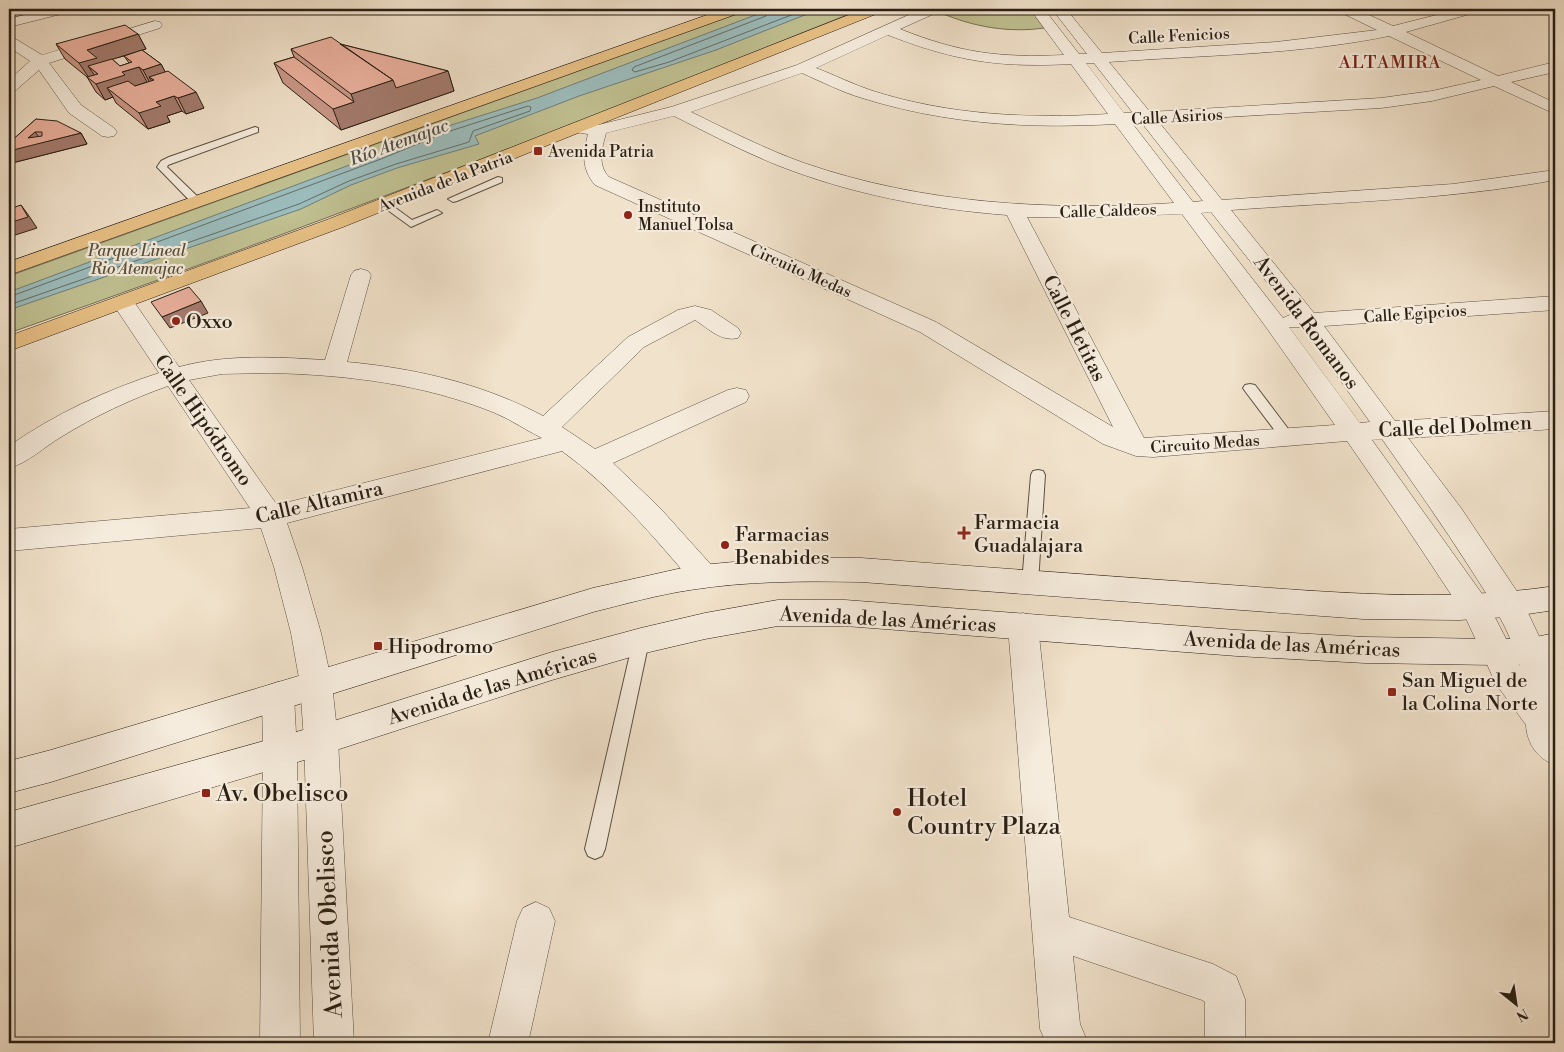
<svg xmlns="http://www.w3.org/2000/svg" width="1564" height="1052" font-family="'Libre Bodoni',serif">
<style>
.green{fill:#c1c192;stroke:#757053}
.water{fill:#9cbdbd;stroke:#6e7e79}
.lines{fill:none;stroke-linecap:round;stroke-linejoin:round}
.shore{stroke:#626e68;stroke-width:1}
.lane-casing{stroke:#5b5042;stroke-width:2}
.street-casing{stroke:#5b5042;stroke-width:1}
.secondary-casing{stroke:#291f14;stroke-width:1}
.primary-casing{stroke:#291f14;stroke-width:1}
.lane{fill:#f6ecdd;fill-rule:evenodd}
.street{fill:#f6ecdd;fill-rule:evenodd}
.secondary{fill:#f6ecdd;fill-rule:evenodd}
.primary{fill:#e8c186;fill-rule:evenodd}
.wall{fill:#c99787;stroke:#291f14;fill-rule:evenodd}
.shaded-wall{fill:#a47b6e;stroke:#291f14}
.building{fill:#eab09d;stroke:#291f14;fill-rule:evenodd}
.poi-dot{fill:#8f2418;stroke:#f6ecdd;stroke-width:2}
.labels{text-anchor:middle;stroke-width:4.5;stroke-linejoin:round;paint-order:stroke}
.far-street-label{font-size:16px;fill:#291f14;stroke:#f6ecdd}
.far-poi-label{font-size:16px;fill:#291f14;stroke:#f6ecdd;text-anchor:start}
.far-park-label{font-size:16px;font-style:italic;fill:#57503a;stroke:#f6ecdd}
.far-neighbourhood-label{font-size:18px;letter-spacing:1px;fill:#7a1f14;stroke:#f6ecdd}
.far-water-label{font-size:18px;font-style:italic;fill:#4c4e47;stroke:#f6ecdd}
.poi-label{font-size:20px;fill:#291f14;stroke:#f6ecdd;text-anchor:start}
.street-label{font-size:20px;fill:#291f14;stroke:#f6ecdd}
.near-poi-label{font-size:24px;fill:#291f14;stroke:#f6ecdd;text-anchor:start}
.near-street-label{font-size:24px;fill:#291f14;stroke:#f6ecdd}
</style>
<rect width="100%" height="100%" fill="#f1e2cb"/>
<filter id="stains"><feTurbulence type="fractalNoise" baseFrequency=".004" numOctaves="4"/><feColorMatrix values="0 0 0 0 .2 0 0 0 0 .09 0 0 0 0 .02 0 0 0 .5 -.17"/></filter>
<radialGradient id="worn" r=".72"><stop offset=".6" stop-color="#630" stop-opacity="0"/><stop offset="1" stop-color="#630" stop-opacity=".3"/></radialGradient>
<path class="green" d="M751 9H862C788 38 714 69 640 98 431 179 221 259 9 333V276Z
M950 9H1030L1044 28C1009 33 974 27 941 13Z"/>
<path class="water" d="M771 9H820L716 50 579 96 475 136 479 144 397 168 351 185 301 209 9 310V292L379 154 445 127 537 98Z"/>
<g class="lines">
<path class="shore" d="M769 9 766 16 634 67 632 70 635 72 669 62 807 9
M9 297 381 159 447 132 528 106 531 107 530 111 473 131 469 142 396 164 349 181 299 204 9 305"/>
<g class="lane-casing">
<path id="lane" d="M255 127 258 128V132L168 165 167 167 201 200 202 202 201 204H193L157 167 161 161 169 157Z
M498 177 502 178V182L457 201 453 202 448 199Z
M386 201 412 220 437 210 442 213 411 227 382 206 381 204Z
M1250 384 1255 385 1292 434 1294 437 1292 440H1282L1245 391 1243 388 1245 385Z
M1038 470 1043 471 1045 475 1038 583 1036 588 1030 589 1024 588 1022 583 1031 475 1033 471Z
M641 634 647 636 649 641 605 849 602 856 595 859 588 856 585 849 633 641 635 636Z"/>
</g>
<g class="street-casing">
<path id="street" d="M48 9H71L69 12 9 27V19Z
M922 9H940L938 12 900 29C960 53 1000 58 1064 55L1030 9H1044L1079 54H1087L1052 9H1066L1102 53 1276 42 1377 30 1340 12 1338 9H1356L1393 26 1460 9H1479L1477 12 1406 32 1498 76 1555 62V72L1511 82 1555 103V114L1494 86 1432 101 1381 108 1158 121 1222 200 1453 184 1555 170V180C1448 200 1339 202 1231 210L1314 313 1555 296V310L1324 326 1395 421 1555 411V429L1408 438 1461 508 1520 596 1546 651 1555 681V765C1538 759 1527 744 1526 725L1496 684 1464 614 1403 522 1347 441 1153 457 1136 456 1103 444 920 332 595 185C581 168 583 154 588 134L574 132 571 128 574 124 580 123 598 125 671 107 797 65ZM888 35C955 61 999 68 1071 64L1108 114C1029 119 949 115 873 91 854 85 835 75 816 68ZM1389 36 1481 80 1432 91 1381 98 1150 112 1109 62C1203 55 1297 55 1389 36ZM1086 63H1094L1133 113H1124ZM802 73C822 82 842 92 862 98 946 124 1028 129 1115 124L1174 203C1050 211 923 204 804 163 765 149 728 130 691 112ZM674 116C708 133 742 151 777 165 850 194 929 209 1007 215L1113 427 936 322 609 177C597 165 602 148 606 133ZM1141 122 1203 201 1193 202 1132 123ZM1211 212 1292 314 1283 318 1201 213ZM1182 214 1266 327 1335 425 1144 438 1027 217 1084 218ZM1289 327H1302L1370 422 1360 423ZM1382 439C1412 482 1442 524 1470 568 1490 599 1510 630 1520 666L1485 598 1372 440Z
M155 21 160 22 162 25 160 28 49 63 81 105 114 128 117 132 114 136 108 137 102 136 69 113 39 70 15 91 9 93V80L30 61 9 47V37L14 38 42 55Z
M361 269 368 271 371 275 347 362C414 368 484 384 543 416L628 337 678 310 695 306 711 310 738 328 741 333 738 338C721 342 709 329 695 320L644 347 562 427 595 449 728 390 737 388 746 390 749 396 746 402 613 463 660 508 714 568 718 576 714 584 704 588 694 584C653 536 613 488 562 451L287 523 302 567 321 633 332 684 338 740 354 1043H314L304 740 300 684 291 633 274 567 261 528 9 551V529L250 508 168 386C131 399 95 416 61 437 44 447 28 463 9 468V446C55 414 106 390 159 373L113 304 116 299 124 297 132 299 179 367C226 354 277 357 325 360L351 275 354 271ZM272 373C348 375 424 384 495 413 512 420 527 431 542 438L277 505 189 380 222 374Z
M1023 613 1034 617 1038 626 1069 917 1213 964 1236 976 1245 999V1043H1205V1002L1202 1000 1073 956 1080 1024 1088 1043H1046L1040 1029 1008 626 1012 617Z
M278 682 289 686 294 696 297 752 300 1043H260L263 752 262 696 267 686Z
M536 902 549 908 555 921 528 1043H488L517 921 523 908Z"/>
</g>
<g class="secondary-casing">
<path id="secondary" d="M802 558H861C979 567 1097 575 1216 584 1329 592 1442 603 1555 586V610L1507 617 1459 620 1363 619 861 582C804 581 746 581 690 590 657 595 625 604 593 612L51 782 9 793V761L51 750 593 588 691 566 744 561Z
M778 600H845L1237 630 1365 637 1495 639 1531 638 1555 633V659L1531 664 1495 665 1365 663 1237 656 845 626H778L705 639 641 654 552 680 321 755 9 848V812L321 725 552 652 641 628 705 613Z"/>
</g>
<g class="primary-casing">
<path id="primary" d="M724 9H744L742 12 9 275V262Z
M864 9H883L881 12 343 227 9 351V336L329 219Z"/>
</g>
<use href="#lane" class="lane"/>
<use href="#street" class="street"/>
<use href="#secondary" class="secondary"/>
<use href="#primary" class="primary"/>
</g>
<path class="wall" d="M138 34 146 49 142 50 161 64 165 72 204 108 186 114 182 111 167 116 170 122 148 129 116 103 113 97 105 100 96 92 87 77 65 59 56 44ZM124 56 129 63 120 66 112 59Z
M340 44 448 71 454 91 341 130 283 83 274 63 294 57 291 49Z
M36 119 81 133 87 144 12 163 9 158V143Z"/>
<path class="shaded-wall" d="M138 34 146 49 100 63 98 74 88 66 95 76 89 78 79 63 87 50Z
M161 64 169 79 154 80 149 77 154 84 151 85 143 70Z
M139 67 147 82 132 87 107 88 113 97 105 100 96 84 122 72Z
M448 71 454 91 341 130 333 109 354 102 351 94 393 80Z
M196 92 204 108 186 114 178 98Z
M174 96 182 111 167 116 170 122 148 129 139 113 156 102Z
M35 132 43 142 81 133 87 144 12 163 9 158V151L28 138Z
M21 205 29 216 37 228 9 237V223Z
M201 301 208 313 170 328 162 317Z"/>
<path class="building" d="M125 25 138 34 87 50 97 58 79 63 56 44Z
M331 37 393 80 351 94 291 49Z
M340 44 448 71 396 88 393 80Z
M142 50 161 64 143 70 139 67 122 72 125 75 96 84 87 77 98 74 88 66 112 59 120 66 132 62 124 56Z
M294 57 354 102 333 109 274 63Z
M168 71 196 92 178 98 174 96 156 102 161 106 139 113 107 88 128 81 135 86 154 80 149 77Z
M36 119 57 121 81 133 9 151V148L10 147H9V143ZM35 132H42V136L28 138Z
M21 205 28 217 9 223V209Z
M189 287 201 301 162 317 151 302Z"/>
<g class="poi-dot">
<rect x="533" y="146" width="10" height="10" rx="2.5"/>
<circle cx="628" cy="215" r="5"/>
<circle cx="176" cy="321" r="5"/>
<path d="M961.5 525.5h5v5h5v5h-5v5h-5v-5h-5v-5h5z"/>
<circle cx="725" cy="545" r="5"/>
<rect x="373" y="641" width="10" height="10" rx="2.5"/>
<rect x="1387" y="687" width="10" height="10" rx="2.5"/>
<rect x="201" y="788" width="10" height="10" rx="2.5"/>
<circle cx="897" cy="812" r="5"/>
</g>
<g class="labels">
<g class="far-street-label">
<text transform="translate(1179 35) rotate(-3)" y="6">Calle Fenicios</text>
<text transform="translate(1177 116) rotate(-3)" y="6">Calle Asirios</text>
<text transform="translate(445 181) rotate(-21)" y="6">Avenida de la Patria</text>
<text transform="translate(1108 210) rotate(-2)" y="6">Calle Caldeos</text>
<text transform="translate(801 270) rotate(24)" y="6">Circuito Medas</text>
<text transform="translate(1415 313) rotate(-4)" y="6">Calle Egipcios</text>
<text transform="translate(1205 443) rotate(-4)" y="6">Circuito Medas</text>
</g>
<g class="far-poi-label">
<text x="548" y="157">Avenida Patria</text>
<text x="638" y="212">Instituto<tspan x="638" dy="18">Manuel Tolsa</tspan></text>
</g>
<g class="far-park-label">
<text x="137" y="256">Parque Lineal<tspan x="137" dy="18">Rio Atemajac</tspan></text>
</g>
<g class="far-neighbourhood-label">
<text x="1390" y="68">ALTAMIRA</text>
</g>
<g class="far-water-label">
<text transform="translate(399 142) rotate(-20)" y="6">Río Atemajac</text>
</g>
<g class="poi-label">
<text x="186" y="328">Oxxo</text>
<text x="974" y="529">Farmacia<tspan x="974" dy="23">Guadalajara</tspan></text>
<text x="735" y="541">Farmacias<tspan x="735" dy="23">Benabides</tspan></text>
<text x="388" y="653">Hipodromo</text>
<text x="1402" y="687">San Miguel de<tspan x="1402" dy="23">la Colina Norte</tspan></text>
</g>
<g class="street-label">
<text transform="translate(1307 322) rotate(53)" y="7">Avenida Romanos</text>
<text transform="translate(1075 328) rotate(63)" y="7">Calle Hetitas</text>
<text transform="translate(204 420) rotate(55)" y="7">Calle Hipódromo</text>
<text transform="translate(1455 426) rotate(-3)" y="7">Calle del Dolmen</text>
<text transform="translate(319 502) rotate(-13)" y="7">Calle Altamira</text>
<text transform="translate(888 619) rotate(3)" y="7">Avenida de las Américas</text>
<text transform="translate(1292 644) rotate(3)" y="7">Avenida de las Américas</text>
<text transform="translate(492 686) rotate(-17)" y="7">Avenida de las Américas</text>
</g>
<g class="near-poi-label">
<text x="216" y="801">Av. Obelisco</text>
<text x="907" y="806">Hotel<tspan x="907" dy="28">Country Plaza</tspan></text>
</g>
<g class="near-street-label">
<text transform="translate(329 924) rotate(-93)" y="8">Avenida Obelisco</text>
</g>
</g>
<rect width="1564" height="1052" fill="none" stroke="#f1e2cb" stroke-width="30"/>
<rect x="10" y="10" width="1544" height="1032" fill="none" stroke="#291f14" stroke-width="2.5"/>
<rect x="15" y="15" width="1534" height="1022" fill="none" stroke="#291f14"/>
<g transform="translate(1516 1004) rotate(150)" stroke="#f6ecdd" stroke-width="4" paint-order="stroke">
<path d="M0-4L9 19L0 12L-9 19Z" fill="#291f14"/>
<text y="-8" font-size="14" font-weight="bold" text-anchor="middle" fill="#291f14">N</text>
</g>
<rect width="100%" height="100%" filter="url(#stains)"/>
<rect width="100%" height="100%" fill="url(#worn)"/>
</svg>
